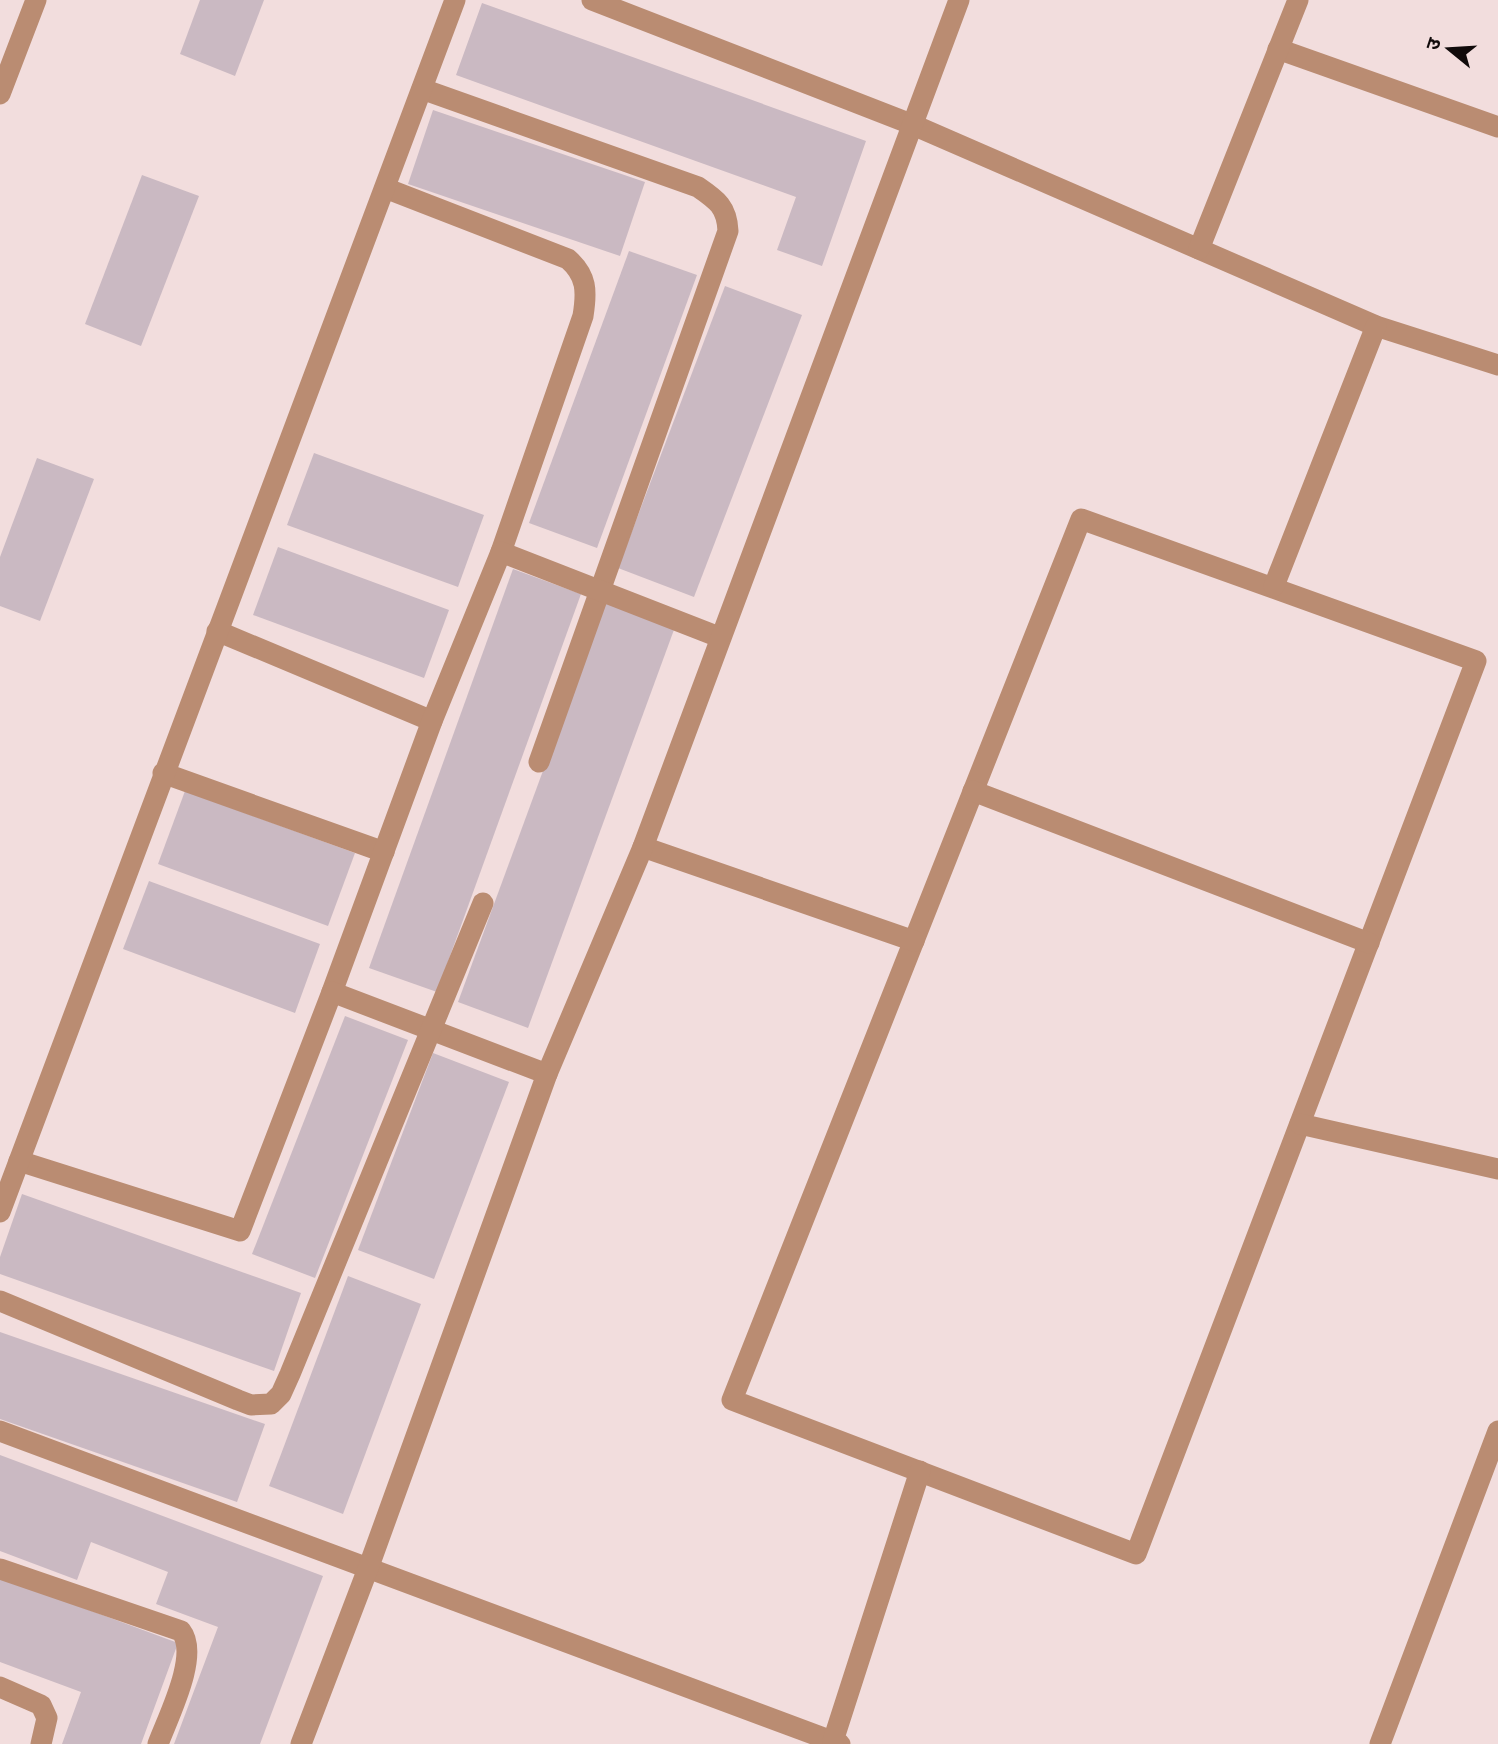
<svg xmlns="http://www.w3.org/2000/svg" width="1498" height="1744" font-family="'PT Serif','Noto Sans Devanagari',serif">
  <rect width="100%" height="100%" fill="#f2dddd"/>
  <g fill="#cab9c2">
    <polygon points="200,0 264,0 235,76 180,54"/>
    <polygon points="482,3 866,141 822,266 777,250 796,197 456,75"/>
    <polygon points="433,110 645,182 620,256 408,184"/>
    <polygon points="142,175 199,196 141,346 85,324"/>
    <polygon points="629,251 697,275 597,548 529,523"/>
    <polygon points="725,286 802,315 694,597 618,568"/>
    <polygon points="314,453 484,515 458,587 287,525"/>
    <polygon points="37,458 94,479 40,621 0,606 0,557"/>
    <polygon points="278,547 449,610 424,678 253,615"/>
    <polygon points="513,569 581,594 437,992 369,968"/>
    <polygon points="605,602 675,627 528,1028 458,1002"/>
    <polygon points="185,791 355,853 328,926 158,864"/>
    <polygon points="149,881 320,944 295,1013 123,949"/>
    <polygon points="345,1016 408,1040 315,1278 252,1254"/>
    <polygon points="433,1053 509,1082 434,1279 358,1250"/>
    <polygon points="22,1194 301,1293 274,1371 0,1274 0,1257"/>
    <polygon points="348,1276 421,1304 343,1514 269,1486"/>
    <polygon points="0,1332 265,1424 237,1502 0,1419"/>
    <polygon points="0,1455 323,1576 260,1744 174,1744 218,1627 156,1604 168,1572 91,1542 77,1580 0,1551"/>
    <polygon points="0,1577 178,1643 141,1744 62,1744 81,1692 0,1662"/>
  </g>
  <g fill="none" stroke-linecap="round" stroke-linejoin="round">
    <g stroke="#ba8c72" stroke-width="21">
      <polyline points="592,0 911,124 1376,326 1498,365"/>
      <polyline points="1278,49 1498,127"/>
      <path d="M422,89L698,187C717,200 727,207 728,231L539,762"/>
      <polyline points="0,94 36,0"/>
      <path d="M385,188L568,259C587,276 587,291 583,316L501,552"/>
      <polyline points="1199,249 1298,0"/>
      <polygon points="1081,519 1476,661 1136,1554 732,1400"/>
      <polyline points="1274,586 1376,326"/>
      <polyline points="217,631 432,721"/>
      <polyline points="163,773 384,852"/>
      <polyline points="973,791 1369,943"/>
      <polyline points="643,847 914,941"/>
      <polyline points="332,992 432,721 501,552 719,637"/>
      <polyline points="1300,1124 1498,1169"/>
      <polyline points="19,1161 240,1231 332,992 547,1074"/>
      <polyline points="0,1212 455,0"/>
      <polyline points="0,1301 238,1400 251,1405 271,1404 281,1394 290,1374 483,903"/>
      <polyline points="0,1431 840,1744"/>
      <path d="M0,1569L181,1631C200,1655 168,1717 158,1744"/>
      <polyline points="0,1687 41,1705 47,1718 41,1744"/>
      <polyline points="833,1741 920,1471"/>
      <polyline points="301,1744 369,1566 547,1074 643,847 959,0"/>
      <polyline points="1380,1744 1498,1431"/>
    </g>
  </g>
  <g transform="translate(1449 49) rotate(288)" stroke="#f2dddd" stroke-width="5" paint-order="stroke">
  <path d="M0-5L12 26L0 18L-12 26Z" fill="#110b0b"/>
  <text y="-10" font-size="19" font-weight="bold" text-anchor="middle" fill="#110b0b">उ</text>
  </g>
</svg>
